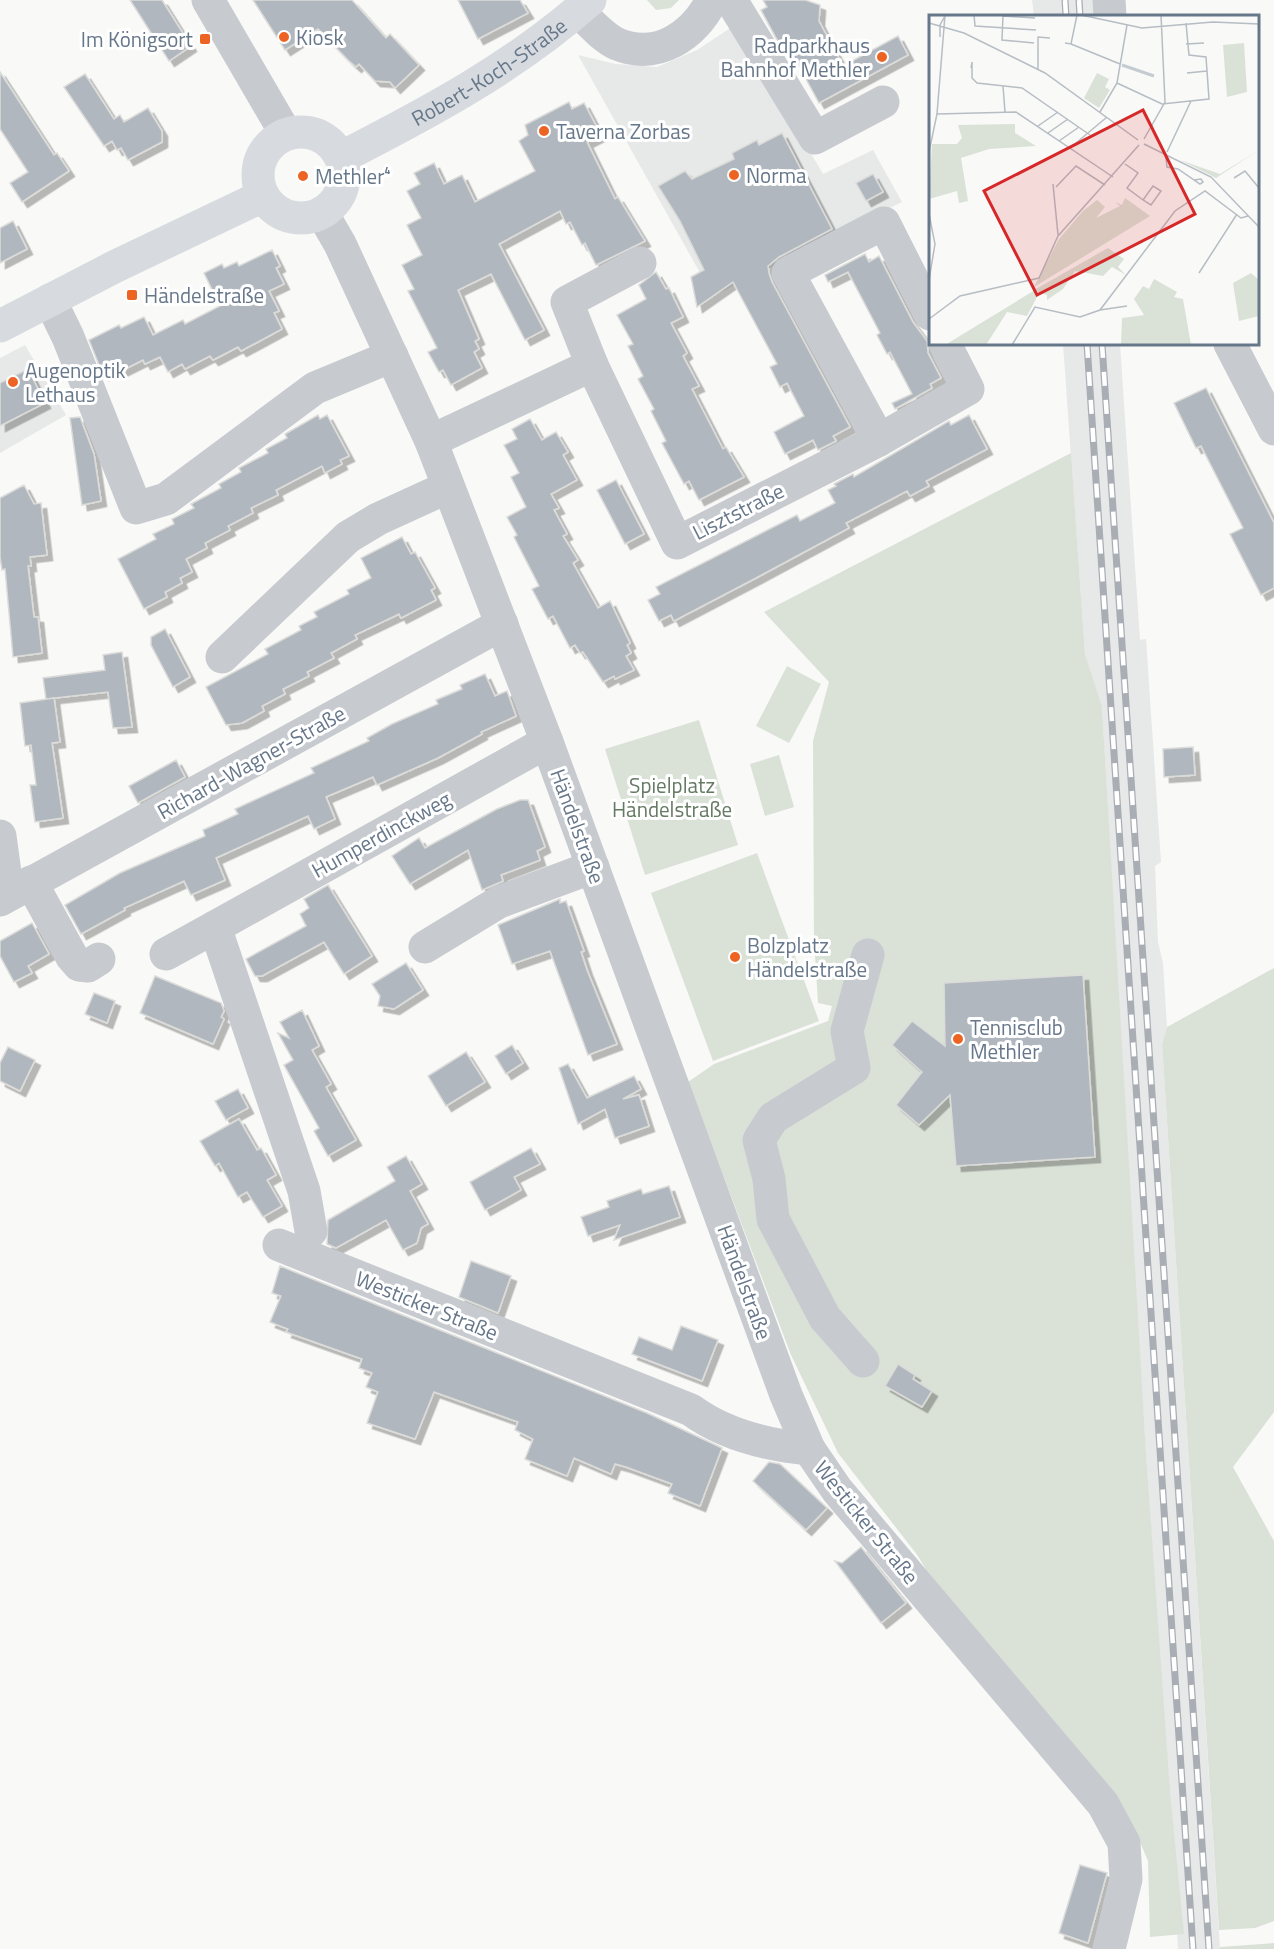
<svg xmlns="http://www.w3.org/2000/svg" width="1274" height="1949" font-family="'Titillium Web',sans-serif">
  <defs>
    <filter id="shadow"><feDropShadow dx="5.5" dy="5.5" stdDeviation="0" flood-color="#0004"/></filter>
  </defs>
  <rect width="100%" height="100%" fill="#f9f9f7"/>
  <g fill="#e7e8e8">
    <polygon points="1032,0 1096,0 1097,16 1034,16"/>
    <polygon points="735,25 823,174 873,150 902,202 713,296 578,55 616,64 657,67 697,50"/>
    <polygon points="1063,344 1120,344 1140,640 1146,639 1161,862 1155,866 1158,942 1163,963 1167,1027 1162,1044 1220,1949 1178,1949 1127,1159 1102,706 1085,654"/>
    <polygon points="25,345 66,415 0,453 0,358"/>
  </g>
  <g fill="#dae2d8">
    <polygon points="647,0 679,0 671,8 656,10"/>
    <polygon points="1071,453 1085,654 1102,706 1146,1453 1170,1792 1184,1934 1150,1937 1148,1861 1140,1842 942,1597 918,1556 838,1453 791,1355 688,1082 714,1064 828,1021 832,1006 818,1003 814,940 813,741 829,682 764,612"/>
    <polygon points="787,666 821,684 789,743 756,726"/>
    <polygon points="699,720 738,845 645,875 605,749"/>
    <polygon points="779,755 794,807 765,816 750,764"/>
    <polygon points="757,853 819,1021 713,1061 651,893"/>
    <polygon points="1274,968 1274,1412 1233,1467 1274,1541 1274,1921 1255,1928 1219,1930 1162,1044 1167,1027"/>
    <polygon points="1274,1943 1274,1949 1220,1949 1220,1947"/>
  </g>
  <g fill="#b0b7be" stroke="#dbdbd9" stroke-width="1.5" filter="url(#shadow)">
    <polygon points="130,0 162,0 191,46 169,61"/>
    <polygon points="253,0 352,0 386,38 390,34 419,65 395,88 390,82 375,81 359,64 356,67 348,60 318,29 285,50"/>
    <polygon points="458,0 520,0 528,13 478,39"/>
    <polygon points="763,0 805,0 820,5 819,21 843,66 898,36 908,55 819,103 787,44 782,47 776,38 761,10 767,7"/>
    <polygon points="0,72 54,155 57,153 69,171 22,202 10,183 28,172 0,129"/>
    <polygon points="85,74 114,119 120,115 124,122 148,108 162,131 162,142 128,160 121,148 117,150 112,141 104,146 64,87"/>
    <polygon points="569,102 572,109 584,103 601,135 587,142 615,199 618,197 645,241 596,265 585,243 582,245 570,222 566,224 560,211 499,244 544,330 525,340 491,274 458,290 479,339 475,341 479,349 474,352 482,368 451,385 443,370 439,372 428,352 437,348 408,291 414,289 402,265 422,255 407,225 421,218 407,191 420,184 414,173 434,163 444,184 462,175 475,202 535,171 519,141 528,135 525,125"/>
    <polygon points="782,133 832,229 779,257 768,266 769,273 772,282 850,427 833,436 836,441 818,450 813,440 785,454 774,432 804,416 787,383 780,387 770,367 777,364 733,282 697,307 691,277 704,270 680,221 658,186 685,171 692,179 734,159 732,153 757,140 759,145"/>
    <polygon points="873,174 883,192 866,201 856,183"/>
    <polygon points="13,221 27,249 0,263 0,228"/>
    <polygon points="272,250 280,266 276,268 284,284 269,291 279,311 274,313 282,329 241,351 238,347 213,360 210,356 185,369 182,364 168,372 160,357 145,364 143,360 117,373 115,369 103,375 89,340 119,325 121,328 144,317 153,335 183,320 185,324 220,306 204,273 222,264 224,268 237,262 239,266"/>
    <polygon points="865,254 869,262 879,256 913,322 927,341 928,353 941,378 930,384 932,388 895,409 892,403 912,394 890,352 887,354 877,335 880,333 848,272 828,282 825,275"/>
    <polygon points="656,272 666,289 669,288 683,317 671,323 687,353 683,356 699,386 692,389 723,449 726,447 744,477 699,500 689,481 684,484 662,443 666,441 651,411 654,409 638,379 643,376 628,346 633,344 617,315 646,299 639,285"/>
    <polygon points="28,369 45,403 0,426 0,383"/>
    <polygon points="1206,388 1274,523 1274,588 1261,595 1230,534 1243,528 1201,446 1196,448 1174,403"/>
    <polygon points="318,415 320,419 327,415 349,456 340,460 342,464 325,473 322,466 276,490 278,495 251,508 253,513 228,526 230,530 205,543 207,548 186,559 192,572 180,578 182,583 165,592 167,597 144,609 118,559 156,539 153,534 174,524 172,519 194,508 191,504 221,488 219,484 241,472 239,468 268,453 266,449 287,438 285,434"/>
    <polygon points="969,415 987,449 926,481 929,486 910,496 907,491 846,523 849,528 756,578 674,621 671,615 659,621 648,600 660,594 656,587 797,515 800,521 835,503 828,490 836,486 834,484 853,474 854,477 949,421 951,425"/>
    <polygon points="80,417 94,454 101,501 82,505 70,418"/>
    <polygon points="530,419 542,440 556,432 568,452 563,455 577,480 551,494 559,508 554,510 567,534 563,536 578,560 573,563 598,608 610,601 630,643 627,645 631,653 626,656 634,670 615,679 614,676 603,682 583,652 580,653 575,645 570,648 553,616 548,619 532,589 539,586 514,537 517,535 507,517 526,507 511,477 519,473 504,445 517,439 512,429"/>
    <polygon points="616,480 644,534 625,544 597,490"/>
    <polygon points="24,485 34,504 41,503 47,555 30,557 31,566 28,566 34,617 38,617 42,653 13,657 5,569 2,570 0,557 0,498"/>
    <polygon points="402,537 411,554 415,552 435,588 431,590 436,600 401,618 399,614 355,635 357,639 331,653 334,658 307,672 309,676 283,689 285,694 262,706 264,711 242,723 226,725 206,687 268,654 265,649 301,630 299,626 317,617 314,612 349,594 347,590 371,578 361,558"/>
    <polygon points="165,629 190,677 173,687 151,645 151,637"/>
    <polygon points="122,652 132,727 113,728 108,692 46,699 43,678 105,670 103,655"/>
    <polygon points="485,674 495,696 507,691 516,716 481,732 482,734 438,758 377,785 373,777 326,797 335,819 314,829 308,816 216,858 225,880 191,895 184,881 124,908 125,910 81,934 65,905 120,873 205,836 203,830 238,814 235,809 314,773 311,768 369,741 367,738 392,724 438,704 436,700 462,689 460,685"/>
    <polygon points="54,698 60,742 52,743 63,818 35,822 30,785 36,785 31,745 25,746 20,703"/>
    <polygon points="1193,747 1195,775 1164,777 1163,749"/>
    <polygon points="176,760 185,777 138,803 129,786"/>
    <polygon points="520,800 528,800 545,847 537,851 540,860 501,875 503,881 482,890 468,850 410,884 392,856 419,838 425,848 497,809"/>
    <polygon points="328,885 372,956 344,974 324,942 262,976 255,976 246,959 306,926 300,914 309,908 304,899"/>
    <polygon points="560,899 560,903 566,901 584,951 581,952 587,970 617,1044 588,1055 550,951 512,964 498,925"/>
    <polygon points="32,923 49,954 28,966 32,973 14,982 0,956 0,941"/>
    <polygon points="406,963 423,990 394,1009 378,1006 380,996 372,984"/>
    <polygon points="1083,975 1095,1157 956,1166 950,1095 919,1125 896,1105 922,1072 892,1045 912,1021 945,1046 944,983"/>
    <polygon points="155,976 221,1003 224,1011 221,1017 224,1019 213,1044 140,1013"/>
    <polygon points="94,993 115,1001 107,1023 85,1014"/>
    <polygon points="302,1010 319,1046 312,1050 331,1084 326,1087 356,1140 328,1156 314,1131 319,1128 284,1065 293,1060 278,1033 289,1038 280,1022"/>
    <polygon points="512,1045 523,1063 506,1074 495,1056"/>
    <polygon points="8,1047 35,1060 20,1091 0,1081 0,1063"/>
    <polygon points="466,1052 485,1082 446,1106 428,1076"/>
    <polygon points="568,1064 587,1098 634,1076 641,1089 623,1099 639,1095 649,1126 615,1138 605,1109 578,1124 559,1068"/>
    <polygon points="238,1089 248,1108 226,1120 215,1101"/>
    <polygon points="239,1119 257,1150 261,1148 276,1175 267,1180 282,1206 263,1217 247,1192 238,1197 219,1163 215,1166 200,1141"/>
    <polygon points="531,1148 540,1164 514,1177 521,1190 485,1210 470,1182"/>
    <polygon points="406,1156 422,1184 410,1191 428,1224 421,1228 417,1243 403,1250 386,1220 336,1248 327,1244 328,1220 395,1181 387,1167"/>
    <polygon points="669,1186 680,1217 614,1240 620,1225 588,1236 581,1217 609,1207 607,1201 641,1189 643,1194"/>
    <polygon points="471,1261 511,1276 498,1313 459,1297"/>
    <polygon points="280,1266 647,1413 722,1448 700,1506 668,1493 672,1484 626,1467 615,1464 611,1474 574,1458 567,1476 525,1459 533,1439 515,1430 518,1422 434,1392 415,1439 367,1423 378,1392 366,1387 372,1373 359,1368 362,1359 286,1332 288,1329 270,1322 281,1296 272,1293"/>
    <polygon points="681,1326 718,1340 702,1381 632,1354 639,1337 672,1350"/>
    <polygon points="898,1364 915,1375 913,1379 932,1391 922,1407 885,1386"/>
    <polygon points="769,1462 780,1464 827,1508 806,1530 753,1481"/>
    <polygon points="861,1547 906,1603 881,1623 835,1561 842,1563"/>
    <polygon points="1080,1865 1107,1873 1088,1943 1059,1933"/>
  </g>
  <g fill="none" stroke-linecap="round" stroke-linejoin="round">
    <g stroke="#c7cacf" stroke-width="33">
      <polyline points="208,0 286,134"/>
      <polyline points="731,0 815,138 883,102"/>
      <polyline points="1109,0 1110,16"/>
      <path d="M578,11C590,22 602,37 617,44C658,61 694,35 712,0"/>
      <polyline points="322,213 340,244 431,441 547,742 786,1395 809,1449 837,1490 1103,1804 1124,1843 1126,1879 1109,1949"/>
      <polyline points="50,300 68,337 136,508 166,499 315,388 392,356"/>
      <polyline points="1230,344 1274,429"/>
      <polyline points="592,365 567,302 640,263"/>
      <polyline points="879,440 788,273 884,223 930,314"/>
      <polyline points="431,441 592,365 677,543 879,440 968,389 945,344"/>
      <polyline points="222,657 348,537 378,519 448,487"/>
      <polyline points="0,836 8,895"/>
      <polyline points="31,882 72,957 79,965 88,966 99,959"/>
      <polyline points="0,900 502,624"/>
      <polyline points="425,947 499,902 593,867"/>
      <polyline points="166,954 215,927"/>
      <polyline points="311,1231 304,1191 215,927 547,742"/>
      <path d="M279,1245L691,1410C725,1435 766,1445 809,1449"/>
      <polyline points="863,1361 825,1318 773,1219 769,1179 759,1140 773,1118 854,1068 847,1031 868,955"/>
    </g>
    <g stroke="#d7dbe0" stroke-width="33">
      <circle cx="301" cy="175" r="43"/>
      <path id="s1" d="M342,157C430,112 516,66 590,0"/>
      <polyline points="0,326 114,267 263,196"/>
    </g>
    <defs>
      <g id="rail">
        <polyline points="1065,0 1066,16"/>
        <polyline points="1079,0 1080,16"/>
        <polyline points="1087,344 1193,1949"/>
        <polyline points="1102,344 1209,1949"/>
      </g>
    </defs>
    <use href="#rail" stroke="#a9aeb5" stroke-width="7"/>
    <use href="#rail" stroke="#fff" stroke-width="4.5" stroke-dasharray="14" stroke-linecap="butt"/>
  </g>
  <g fill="#ed6323" stroke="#fff" stroke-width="2">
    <circle cx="284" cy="37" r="6"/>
    <rect x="199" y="33" width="12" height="12" rx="3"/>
    <circle cx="882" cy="57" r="6"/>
    <circle cx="544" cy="131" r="6"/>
    <circle cx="734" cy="175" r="6"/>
    <circle cx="303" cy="176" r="6"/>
    <rect x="126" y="289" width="12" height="12" rx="3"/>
    <circle cx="13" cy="382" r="6"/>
    <circle cx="735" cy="957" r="6"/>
    <circle cx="958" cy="1039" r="6"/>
  </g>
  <g text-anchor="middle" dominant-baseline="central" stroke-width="6" stroke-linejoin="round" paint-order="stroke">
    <g font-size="21" fill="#67778a" stroke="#fff" text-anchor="start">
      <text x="296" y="37">Kiosk</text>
      <text x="193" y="39" text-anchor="end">Im Königsort</text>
      <text x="870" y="45" text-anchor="end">Radparkhaus<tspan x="870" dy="24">Bahnhof Methler</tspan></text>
      <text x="556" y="131">Taverna Zorbas</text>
      <text x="746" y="175">Norma</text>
      <text x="315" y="176">Methler⁴</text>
      <text x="144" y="295">Händelstraße</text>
      <text x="25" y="370">Augenoptik<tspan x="25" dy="24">Lethaus</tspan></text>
      <text x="747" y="945">Bolzplatz<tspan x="747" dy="24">Händelstraße</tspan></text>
      <text x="970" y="1027">Tennisclub<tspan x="970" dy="24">Methler</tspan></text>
    </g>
    <g font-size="21" fill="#67778a" stroke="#fff">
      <text stroke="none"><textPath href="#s1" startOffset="170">Robert-Koch-Straße</textPath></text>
      <text transform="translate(738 511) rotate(-27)">Lisztstraße</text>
      <text transform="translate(251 762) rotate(-29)">Richard-Wagner-Straße</text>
      <text transform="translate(578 826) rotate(70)">Händelstraße</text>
      <text transform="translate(381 834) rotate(-29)">Humperdinckweg</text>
      <text transform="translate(745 1282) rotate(70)">Händelstraße</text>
      <text transform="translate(427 1305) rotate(22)">Westicker Straße</text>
      <text transform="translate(867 1522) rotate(51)">Westicker Straße</text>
    </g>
    <g font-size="21" fill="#657a62" stroke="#fff">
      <text x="672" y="785">Spielplatz<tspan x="672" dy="24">Händelstraße</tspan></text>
    </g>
  </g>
  <g transform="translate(929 15)">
    <rect width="330" height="330" fill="#f9f9f7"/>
    <path d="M315,28L318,77L298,82L294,30ZM168,58L180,64L176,72L181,75L170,93L155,83ZM86,109V118L107,131L60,134L32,143L39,186L30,188L28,176L0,184L3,129H28L33,123L29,110ZM330,135L287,163L251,145L291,159ZM196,183L221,201L105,272L130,224L154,196L168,185L176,192L167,203L191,191L186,187L193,190ZM179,233L195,244L189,252L197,260L183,252L174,261L146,256L134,274L118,285V280L109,277L107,274ZM322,258L330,265V301L310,306L304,268ZM225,264L248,277L245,282L254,284L262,330H192L193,303L215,300L205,284L214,271L220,274ZM106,275L109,280L98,301L78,297L57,330H16Z" fill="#dae2d8"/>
    <path fill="none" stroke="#c4ccd2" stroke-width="3" d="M193,50L225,61"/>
    <path fill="none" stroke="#b6bdc4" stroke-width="1.5" d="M45,0L46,11L107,15M74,0L73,25L105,28M152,0L213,13L284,7L330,9M74,1L106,3M0,8L35,18L116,58L209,125M11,22V10L16,1M136,28L142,29L148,0M142,29L191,49M257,29L275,28M42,53L43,47V63L48,68L93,73L161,120M109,54V22L121,23M258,58L278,56M188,68L233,89L280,84L277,42L260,40L257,8M74,71L76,97M171,97L188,68L198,10M8,99L87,97L184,162M109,111L129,97M119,118L139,104M215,124L236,87L232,0M130,126L150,112M215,129L282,162L330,212M141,133L178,102M0,137L8,99L16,0M238,137L262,86M237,143L238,152L249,154L271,169L274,167L272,164L265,165M196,149L209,158L198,173L214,185L222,190L232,176L224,171L214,185M305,163L316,156L330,173M124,169L129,220M127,172L147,151L176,170M0,199L6,229L0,265M270,258L308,199M171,295L198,291M0,304L31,281L110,263L129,221L210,130M83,330L106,292L151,302L171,295L246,196L276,176L312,203L319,201"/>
    <path fill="#d62828" fill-opacity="0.15" stroke="#d62828" stroke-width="3" d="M214,95L266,199L108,280L55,176Z"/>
    <rect width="330" height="330" fill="none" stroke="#67778a" stroke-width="3"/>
  </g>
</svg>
